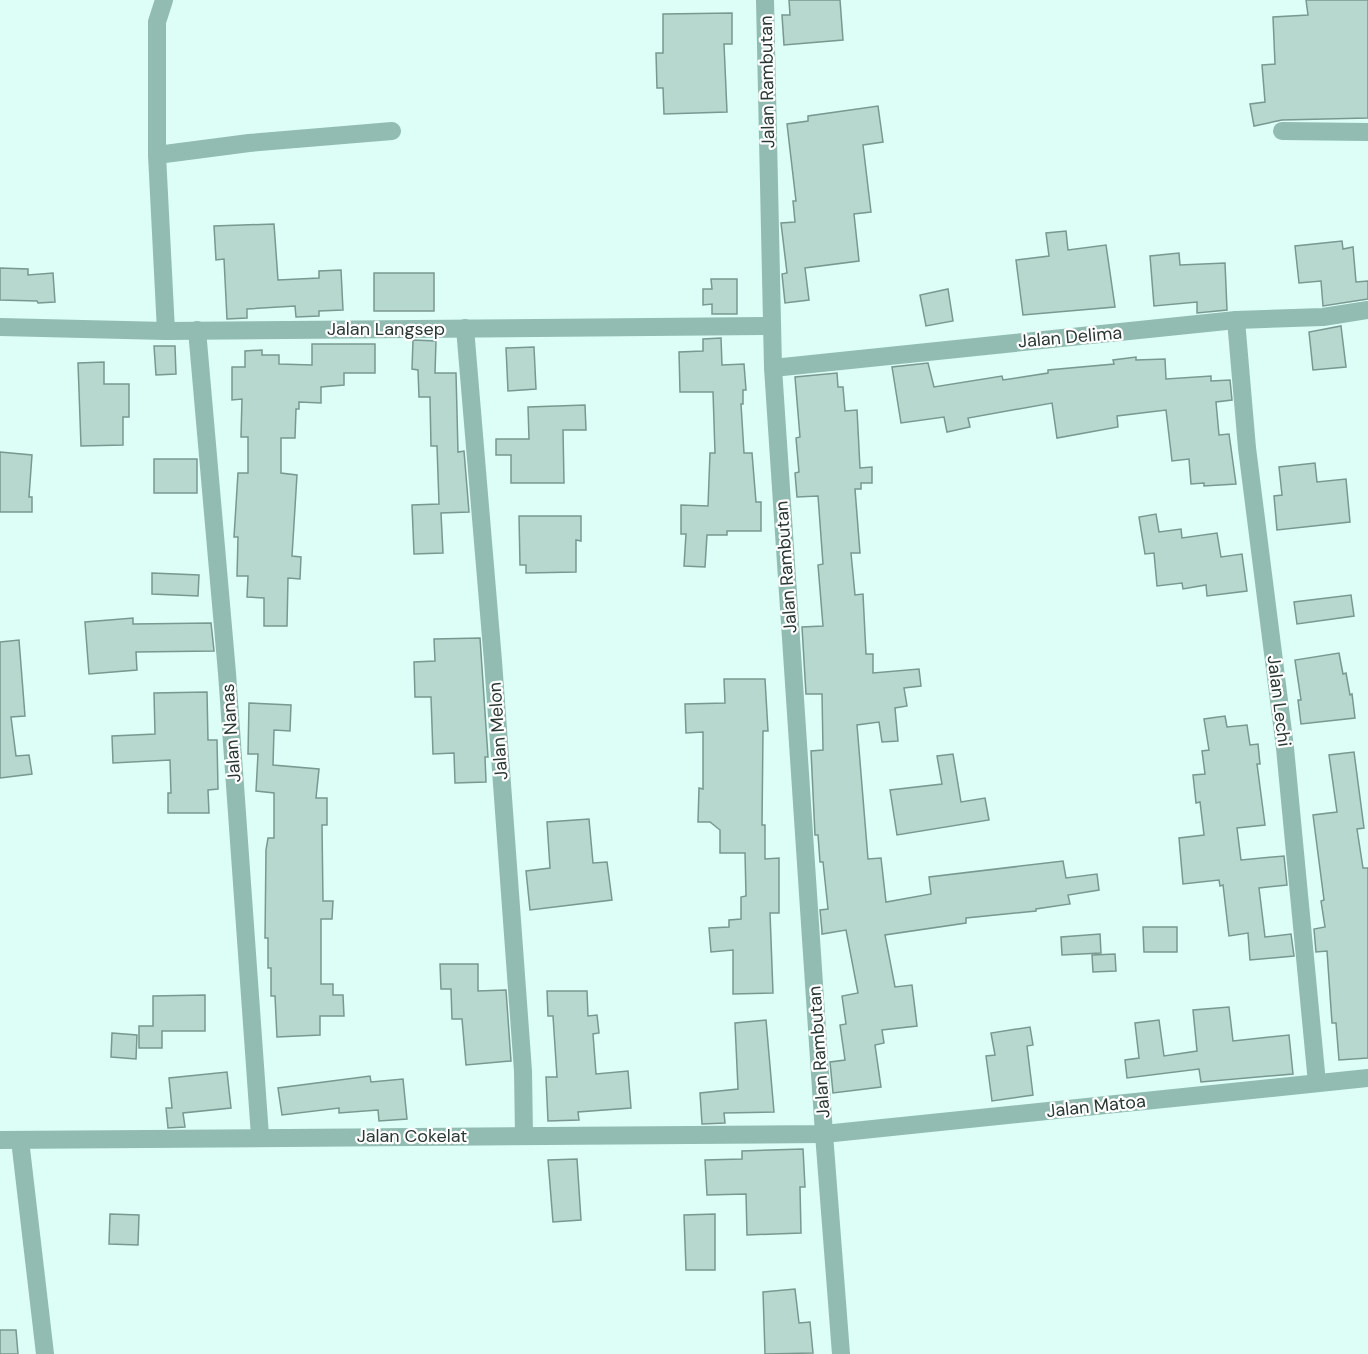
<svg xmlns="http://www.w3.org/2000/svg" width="1368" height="1354" font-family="'DM Sans',sans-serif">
  <rect width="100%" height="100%" fill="#dcfef6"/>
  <g fill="#b6d8cf" stroke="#789890" stroke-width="1.5">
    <polygon points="789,0 840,0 843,40 784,45 782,15 790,15"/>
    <polygon points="1306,0 1368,0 1368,118 1282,120 1254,126 1250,104 1265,102 1262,65 1275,64 1273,17 1308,15"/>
    <polygon points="732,13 732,44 724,44 727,112 664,114 663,88 657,88 656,53 663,53 663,14"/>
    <polygon points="878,106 883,142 863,145 871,212 854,214 859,261 805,268 809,300 785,303 782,274 787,273 781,223 795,222 793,201 796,201 787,124 808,121 808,116"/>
    <polygon points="274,224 278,280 319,278 319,271 341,270 343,310 319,311 319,316 296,317 295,306 247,309 247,318 227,319 224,259 216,260 214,226"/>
    <polygon points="1066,231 1068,250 1106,245 1115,307 1023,315 1016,260 1049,256 1046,233"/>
    <polygon points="1342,241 1343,249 1353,247 1356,282 1368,281 1368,299 1323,306 1321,281 1299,283 1295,246"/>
    <polygon points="1179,253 1180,265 1225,263 1227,310 1197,313 1197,302 1154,306 1150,256"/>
    <polygon points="0,268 28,269 28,275 53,273 55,302 38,303 37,301 0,300"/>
    <rect x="374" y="273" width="60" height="38"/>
    <polygon points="711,279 737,279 737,314 712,314 712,304 703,305 703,289 712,289"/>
    <polygon points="948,289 953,321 926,326 920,295"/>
    <polygon points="1341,326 1346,367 1313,370 1309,332"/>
    <polygon points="721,338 722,365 744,364 746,390 743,390 743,404 741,404 744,453 752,453 756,502 761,502 761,531 727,531 727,535 707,535 705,567 684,566 686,534 681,534 681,505 708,506 710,453 715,453 713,392 680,392 679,352 703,351 703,339"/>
    <polygon points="413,340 436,341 435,373 456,373 458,452 464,451 469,512 441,513 443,553 414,554 412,505 439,504 437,446 431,446 430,397 419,397 418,370 412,369"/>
    <polygon points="312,344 375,344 375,373 344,373 344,385 321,387 321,403 299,402 299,409 296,409 295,438 281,438 281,473 297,475 292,556 301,557 300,579 288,578 287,626 264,626 264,598 247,597 248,576 237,576 238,537 234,537 238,473 248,473 248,437 241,437 242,399 232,400 232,367 245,367 245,351 262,350 262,355 279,355 279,364 312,365"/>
    <polygon points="154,346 175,346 176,374 156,375"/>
    <polygon points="534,347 536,389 508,391 506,348"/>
    <polygon points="1136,357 1136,360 1165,359 1166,379 1211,376 1211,381 1230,380 1232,400 1216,402 1219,435 1229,434 1236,484 1204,486 1204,483 1191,484 1189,459 1172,461 1166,410 1117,416 1118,427 1057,438 1052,403 968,418 970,427 947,432 944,417 901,423 892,367 928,363 934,387 1002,376 1003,380 1048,373 1048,370 1114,364 1113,360"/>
    <polygon points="104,362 104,384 129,384 129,417 123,417 123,445 81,446 78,363"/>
    <polygon points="837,373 838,387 843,387 845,411 857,410 860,468 872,467 872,483 861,483 861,489 855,489 860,553 851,553 855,595 863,594 866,654 873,654 873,673 919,669 921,686 904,688 907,706 895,708 898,741 882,742 879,722 857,725 868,859 881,858 886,902 931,894 929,877 1063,861 1066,878 1097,874 1099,890 1068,895 1070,904 1036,909 1036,911 966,918 966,923 885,935 895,987 912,985 917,1026 882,1030 884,1043 875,1045 881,1087 833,1093 830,1062 845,1060 840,1025 846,1024 842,996 858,993 846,930 822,934 822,931 820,910 828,909 823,862 820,862 818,835 815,835 811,751 823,750 822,694 806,694 802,627 823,626 818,565 823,564 818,496 797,497 795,473 799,472 796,438 800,437 795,377"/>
    <polygon points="585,405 586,430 563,430 564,483 511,483 511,455 496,455 496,439 529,439 528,407"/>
    <polygon points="0,452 32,455 29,497 32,497 32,512 0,512"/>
    <rect x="154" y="459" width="43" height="34"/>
    <polygon points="1315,463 1317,482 1346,479 1350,522 1277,530 1274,496 1282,495 1279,467"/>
    <polygon points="1156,514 1159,532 1181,529 1182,538 1217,533 1221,557 1242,554 1247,591 1207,596 1206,585 1183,589 1182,583 1157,586 1154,553 1145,554 1139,517"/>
    <polygon points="519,516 581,516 581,541 576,540 576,572 526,573 526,565 520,565"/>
    <polygon points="152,573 199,575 198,596 152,594"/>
    <polygon points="1351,595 1354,616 1297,624 1294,602"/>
    <polygon points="133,618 133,624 211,623 214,651 136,652 137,670 89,674 85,622"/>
    <polygon points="480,638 488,757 485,757 486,782 455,783 454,753 433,754 431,697 415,697 414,662 435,661 434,639"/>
    <polygon points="19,640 25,716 11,717 16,756 29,755 32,774 0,778 0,642"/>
    <polygon points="1339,653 1343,674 1346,673 1350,695 1352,694 1355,718 1301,724 1298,700 1301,700 1295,660"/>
    <polygon points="724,679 765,679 768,731 763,731 762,825 765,825 765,859 779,858 779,913 770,913 773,993 733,994 733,950 711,952 709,928 729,927 729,920 741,919 741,897 746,896 745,853 720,853 720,830 710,822 698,822 699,788 703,789 703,732 686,733 685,704 725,703"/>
    <polygon points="207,692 208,740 217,740 218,789 208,790 209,813 168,813 168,793 171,793 170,760 113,763 112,736 155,734 154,693"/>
    <polygon points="249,703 291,705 290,731 274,730 273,765 319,769 316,798 327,798 327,825 322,825 323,901 333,901 332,919 321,919 321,984 333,984 333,995 343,995 344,1016 320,1016 320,1035 277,1037 275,996 271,996 271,968 268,968 268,938 265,938 266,850 268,838 274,838 274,793 256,791 258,754 248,754"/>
    <polygon points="1225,716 1227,727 1247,725 1250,745 1258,744 1260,764 1257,764 1265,825 1237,828 1241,860 1284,856 1287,885 1259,888 1265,937 1291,934 1294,956 1250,960 1248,933 1229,936 1223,885 1220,886 1219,880 1183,884 1179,838 1204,835 1200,802 1196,803 1193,775 1205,774 1202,751 1209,750 1204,719"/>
    <polygon points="1354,752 1364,828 1357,829 1363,868 1368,868 1368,1058 1339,1060 1336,1023 1332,1023 1327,951 1316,952 1314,929 1325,927 1321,901 1324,900 1313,815 1337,812 1329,755"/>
    <polygon points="953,754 961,802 985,798 989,820 897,835 890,790 942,784 937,756"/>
    <polygon points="589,819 593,863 607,862 612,900 530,910 526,871 550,868 547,822"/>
    <polygon points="1143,927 1177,927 1177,952 1144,952"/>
    <polygon points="1100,934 1101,953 1062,955 1061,937"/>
    <polygon points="1115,954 1116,971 1093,972 1092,955"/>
    <polygon points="440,964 478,964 478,991 506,990 511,1061 466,1065 462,1019 452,1019 451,989 441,989"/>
    <polygon points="547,991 587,991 588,1016 597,1015 599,1033 593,1034 596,1074 628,1071 631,1108 578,1112 579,1120 548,1121 546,1077 557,1077 553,1016 548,1016"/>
    <polygon points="205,995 205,1031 162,1031 162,1048 139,1048 139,1026 153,1026 153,996"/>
    <polygon points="1229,1007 1233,1041 1289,1035 1293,1074 1201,1082 1199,1069 1127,1078 1125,1060 1139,1058 1135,1023 1159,1020 1164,1056 1197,1051 1193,1010"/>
    <polygon points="766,1020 774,1112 724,1113 725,1123 702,1124 700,1093 738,1089 735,1023"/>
    <polygon points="1030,1027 1033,1045 1027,1046 1033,1095 992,1101 986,1056 995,1055 991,1033"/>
    <polygon points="112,1033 137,1035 136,1059 111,1057"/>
    <polygon points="227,1072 231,1108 183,1113 185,1127 168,1128 166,1108 172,1108 169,1078"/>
    <polygon points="370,1076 371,1082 403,1079 407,1119 379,1121 378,1110 339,1113 339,1108 282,1115 278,1088"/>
    <polygon points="803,1149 805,1187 800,1187 801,1233 747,1235 746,1194 707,1195 705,1160 742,1159 742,1151"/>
    <polygon points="577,1159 581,1220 553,1222 548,1160"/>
    <polygon points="110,1214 139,1215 138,1245 109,1244"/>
    <polygon points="715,1214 715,1270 686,1270 684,1215"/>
    <polygon points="795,1289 799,1323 810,1322 813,1353 765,1354 763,1292"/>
    <polygon points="0,1330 16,1330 18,1354 0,1354"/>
  </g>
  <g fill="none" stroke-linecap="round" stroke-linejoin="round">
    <g stroke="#92bcb1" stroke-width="18">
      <polyline points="164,0 157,22 157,155 166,331"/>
      <polyline points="765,0 773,368 824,1134 841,1354"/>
      <polyline points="1282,131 1368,132"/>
      <polyline points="157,155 249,143 392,131"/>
      <polyline points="1236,320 1247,448 1285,748 1317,1083"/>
      <polyline points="0,327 166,331 771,326"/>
      <polyline points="465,328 493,661 523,1071 524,1135"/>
      <polyline points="197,330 227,673 260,1136"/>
      <polyline points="773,368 1236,320 1323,317 1368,310"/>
      <polyline points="0,1140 824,1134 1368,1078"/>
      <polyline points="20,1140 45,1354"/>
    </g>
  </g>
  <g text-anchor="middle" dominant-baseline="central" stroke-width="4.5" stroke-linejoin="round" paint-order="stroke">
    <g font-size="18" fill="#2a3834" stroke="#fff">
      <text transform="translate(767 82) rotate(-91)">Jalan Rambutan</text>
      <text x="386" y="329">Jalan Langsep</text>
      <text transform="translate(1070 337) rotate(-5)">Jalan Delima</text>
      <text transform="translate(786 567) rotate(-94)">Jalan Rambutan</text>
      <text transform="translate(1279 701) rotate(83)">Jalan Lechi</text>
      <text transform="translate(498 731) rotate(-94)">Jalan Melon</text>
      <text transform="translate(231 733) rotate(-94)">Jalan Nanas</text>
      <text transform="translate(819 1052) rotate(-94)">Jalan Rambutan</text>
      <text transform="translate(1096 1106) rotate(-6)">Jalan Matoa</text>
      <text x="412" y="1136">Jalan Cokelat</text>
    </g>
  </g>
</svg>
